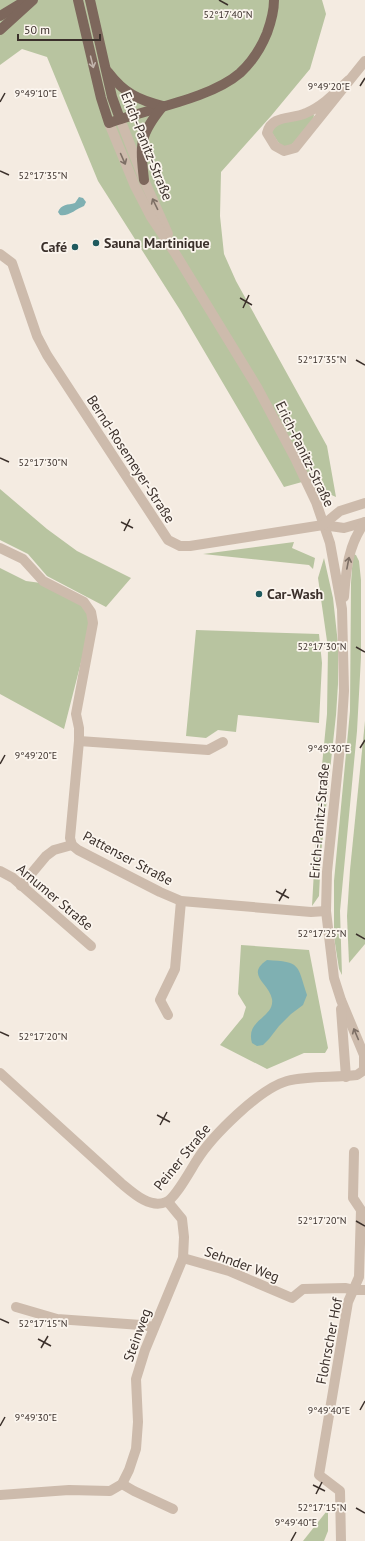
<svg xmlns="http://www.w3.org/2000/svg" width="365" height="1541" font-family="'PT Sans',sans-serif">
  <rect width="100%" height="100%" fill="#f4ebe1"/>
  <g fill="#b8c4a0">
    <polygon points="0,0 322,0 326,14 310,69 271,116 221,172 220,216 224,254 236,281 327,446 336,497 302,482 284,487 180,310 98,181 47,57 22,49 0,65"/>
    <polygon points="305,114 314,115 312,127 284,151 268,127"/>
    <polygon points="0,489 47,529 77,551 131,578 106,607 47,576 28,554 0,540"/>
    <polygon points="294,542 292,548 315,558 313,569 309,565 203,554"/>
    <polygon points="353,554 356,555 359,561 361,580 361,657 357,731 340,911 342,975 339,969 334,937 334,881 350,711 351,583"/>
    <polygon points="324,558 333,598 338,644 338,684 336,715 321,854 319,896 312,906 317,817 327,714 328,648 318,578"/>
    <polygon points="0,568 26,581 41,583 83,604 89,613 90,627 64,729 0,694"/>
    <polygon points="196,630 319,634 322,663 319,723 238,715 236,732 218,730 206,738 186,736"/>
    <polygon points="365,721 365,944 349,963 347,916 350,870"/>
    <polygon points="241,945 309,950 328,1048 325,1053 304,1053 267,1069 220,1045 243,1017 246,1007 238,994"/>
    <polygon points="326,1512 328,1513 328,1531 324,1541 303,1541"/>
  </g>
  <g fill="#7fb0b2">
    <path d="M79,197L83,198L86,202L84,206C76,209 68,217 60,215L58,212C61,204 68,205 75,203Z"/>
    <path d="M267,960C301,962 297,964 307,995L303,1005L291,1014L279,1026L269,1039L263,1045L257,1046L252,1043C245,1019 275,1018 272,999C269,983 245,975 267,960Z"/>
  </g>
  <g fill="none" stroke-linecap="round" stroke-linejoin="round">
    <g stroke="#cdbbac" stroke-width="10">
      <path d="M349,80C336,92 323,106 306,113C292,120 272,114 267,133L275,146L284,151L295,148L365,61"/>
      <polyline points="120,119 144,180 168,234"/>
      <polyline points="109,123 135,186 151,217 175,253 257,387 296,460 316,502 330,543 342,609 344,691 341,737 327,872 326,911 334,978 341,1000 364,1055 364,1070"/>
      <polyline points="0,254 12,263 37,336 47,355 168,540 180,546 190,546 323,525 344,528 365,522"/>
      <polyline points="323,525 340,511 365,503"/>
      <polyline points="0,548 23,559 43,581 84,602 91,612 93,623 76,714 79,728 79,741 70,838 72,845 78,850 160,892 181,901 311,912 326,911"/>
      <path d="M344,597C346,570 348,545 365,522"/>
      <polyline points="79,741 208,750 223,742"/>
      <polyline points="0,871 13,878 91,946"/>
      <polyline points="21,886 46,856 54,850 72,845"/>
      <polyline points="341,1009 346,1077"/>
      <polyline points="168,1015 160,1000 175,969 181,901"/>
      <path d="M0,1073L121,1183C133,1193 150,1209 166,1202C175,1199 191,1169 197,1160C212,1136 259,1089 287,1081C310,1075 334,1078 357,1075L364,1070"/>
      <polyline points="183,1258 229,1271 292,1298 303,1289 345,1288 354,1290 365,1290"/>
      <polyline points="16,1307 57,1319 141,1325 154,1327"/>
      <polyline points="122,1484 134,1491 173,1509"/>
      <polyline points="0,1495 69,1490 110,1491 122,1484 129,1470 136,1449 138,1422 136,1379 145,1350 183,1258 184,1237 182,1219 168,1202"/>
      <polyline points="341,1541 340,1491 319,1475 348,1302 359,1277 361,1210 353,1198 354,1152"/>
    </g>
    <g stroke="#7d675c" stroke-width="10">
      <path d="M78,0L101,98L109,123C147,109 210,99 240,73C252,62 261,48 267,33C271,22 274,11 274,0"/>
      <polyline points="90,0 112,97 120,119"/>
      <polyline points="0,16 25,1"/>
      <polyline points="0,30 33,0"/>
      <path d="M108,72C124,93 138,100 163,106"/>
      <path d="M144,180C140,144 139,135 163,106"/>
    </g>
  </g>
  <defs><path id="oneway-shaft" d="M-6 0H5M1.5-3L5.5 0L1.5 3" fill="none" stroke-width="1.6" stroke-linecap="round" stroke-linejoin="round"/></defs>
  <use stroke="#c2b5ac" href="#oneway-shaft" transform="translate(92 62) rotate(76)"/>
  <g stroke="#7d6f65">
    <use href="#oneway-shaft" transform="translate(123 159) rotate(66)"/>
    <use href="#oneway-shaft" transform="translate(155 204) rotate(-116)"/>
    <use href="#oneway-shaft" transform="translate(348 563) rotate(-79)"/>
    <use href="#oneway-shaft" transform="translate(356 1034) rotate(-113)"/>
  </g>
  <path fill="none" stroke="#3b302b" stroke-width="1.5" d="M219,0L228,5M360,86L365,78M0,102L5,93M0,171L9,175M240,298L252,305M243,308L249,295M356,360L365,365M0,458L9,462M121,522L133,528M124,531L130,519M356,647L365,652M360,748L365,740M0,764L5,755M276,891L289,898M279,901L286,889M356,934L365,939M0,1032L9,1036M157,1115L170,1122M160,1125L167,1112M356,1221L365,1226M0,1319L9,1323M38,1339L51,1346M41,1348L48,1336M360,1410L365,1401M0,1426L5,1417M313,1485L325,1491M316,1494L322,1482M356,1508L365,1513M291,1541L296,1532"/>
  <g fill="#1f5a5e" stroke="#fbf5ee" stroke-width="1.5">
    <circle cx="96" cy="243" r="4"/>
    <circle cx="75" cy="247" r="4"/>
    <circle cx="259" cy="594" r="4"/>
  </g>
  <g text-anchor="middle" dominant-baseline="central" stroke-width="3.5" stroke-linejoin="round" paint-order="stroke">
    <g font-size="14" fill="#3b302b" stroke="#fbf5ee">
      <text transform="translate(147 146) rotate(68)">Erich-Panitz-Straße</text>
      <text transform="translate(305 454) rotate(64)">Erich-Panitz-Straße</text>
      <text transform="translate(131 459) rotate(57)">Bernd-Rosemeyer-Straße</text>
      <text transform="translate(319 821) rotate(-85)">Erich-Panitz-Straße</text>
      <text transform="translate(128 858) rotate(28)">Pattenser Straße</text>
      <text transform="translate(55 897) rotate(40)">Arnumer Straße</text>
      <text transform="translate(182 1157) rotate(-51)">Peiner Straße</text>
      <text transform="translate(242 1264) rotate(20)">Sehnder Weg</text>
      <text transform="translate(137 1335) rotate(-70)">Steinweg</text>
      <text transform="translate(329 1341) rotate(-79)">Flohrscher Hof</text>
    </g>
    <g font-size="14" font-weight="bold" fill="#3b302b" stroke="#fbf5ee" text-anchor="start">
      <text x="104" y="243">Sauna Martinique</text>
      <text x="67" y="247" text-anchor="end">Café</text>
      <text x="267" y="594">Car-Wash</text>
    </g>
  </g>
  <g font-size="10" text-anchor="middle" fill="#3b302b" stroke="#fbf5ee" stroke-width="3.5" stroke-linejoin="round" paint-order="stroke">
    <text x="228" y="18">52°17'40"N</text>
    <text x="329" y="90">9°49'20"E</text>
    <text x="36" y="97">9°49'10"E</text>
    <text x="43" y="179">52°17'35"N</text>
    <text x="322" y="363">52°17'35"N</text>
    <text x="43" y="466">52°17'30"N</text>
    <text x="322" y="650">52°17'30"N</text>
    <text x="329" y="752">9°49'30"E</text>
    <text x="36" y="759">9°49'20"E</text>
    <text x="322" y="937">52°17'25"N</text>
    <text x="43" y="1040">52°17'20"N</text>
    <text x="322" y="1224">52°17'20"N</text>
    <text x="43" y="1327">52°17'15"N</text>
    <text x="329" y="1414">9°49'40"E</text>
    <text x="36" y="1421">9°49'30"E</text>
    <text x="322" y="1511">52°17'15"N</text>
    <text x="296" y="1526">9°49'40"E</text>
  </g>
  <path d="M18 34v6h82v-6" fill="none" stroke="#3b302b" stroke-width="2"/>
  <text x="24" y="34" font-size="12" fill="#3b302b" stroke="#fbf5ee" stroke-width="3" paint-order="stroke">50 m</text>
</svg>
